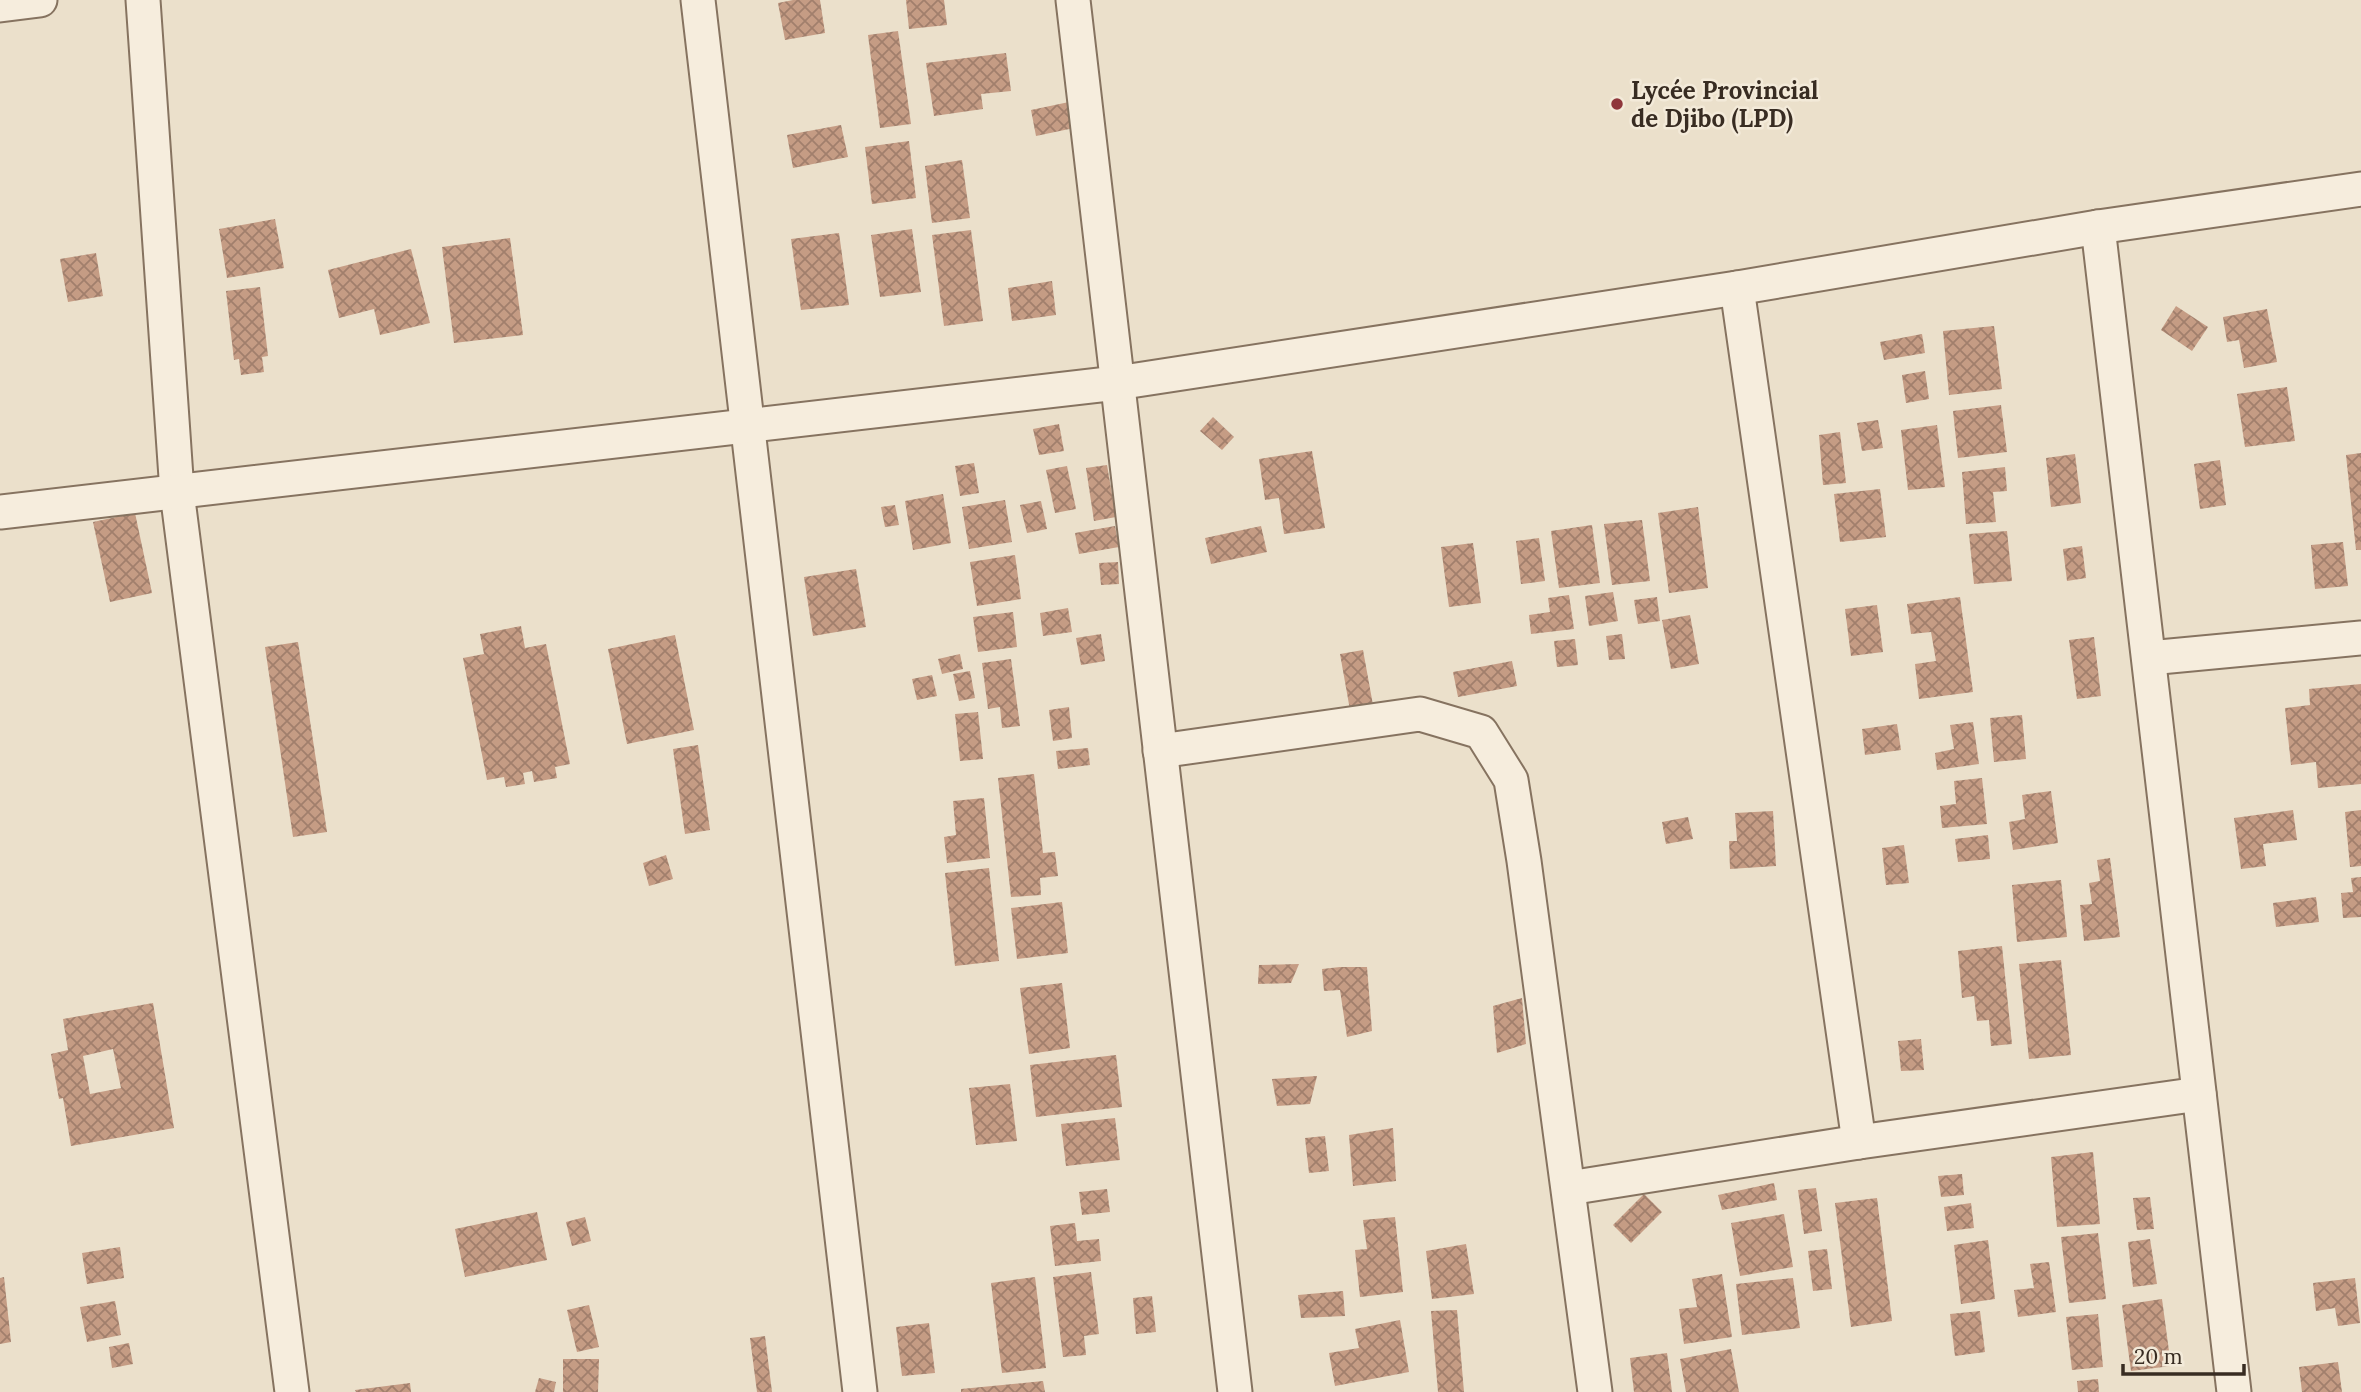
<svg xmlns="http://www.w3.org/2000/svg" width="2361" height="1392" font-family="Lora,serif">
  <defs>
    <pattern id="building-cross-hatch" width="8" height="8" patternUnits="userSpaceOnUse" patternTransform="scale(1.75)"><rect width="8" height="8" fill="#c59c84"/><path d="M0 0l8 8M0 8l8-8" fill="none" stroke="#a17f6c"/></pattern>
  </defs>
  <rect width="100%" height="100%" fill="#ebe0cb"/>
  <g fill="url(#building-cross-hatch)" fill-rule="evenodd">
    <polygon points="793,0 820,0 825,33 785,40 778,3"/>
    <polygon points="906,0 944,0 947,25 909,29"/>
    <polygon points="898,31 911,124 880,128 868,35"/>
    <polygon points="1006,53 1011,91 981,94 983,109 934,116 926,63"/>
    <polygon points="1069,102 1074,128 1036,136 1031,110"/>
    <polygon points="841,125 848,157 793,168 787,135"/>
    <polygon points="909,141 916,198 872,204 865,147"/>
    <polygon points="962,160 970,218 932,223 925,166"/>
    <polygon points="275,219 284,268 227,278 219,229"/>
    <polygon points="912,229 921,292 880,297 871,235"/>
    <polygon points="971,230 983,321 944,326 932,235"/>
    <polygon points="839,233 849,305 801,310 791,239"/>
    <polygon points="510,238 523,335 454,343 442,247"/>
    <polygon points="411,249 430,323 380,335 374,309 339,318 328,270"/>
    <polygon points="96,253 103,296 68,302 60,259"/>
    <polygon points="1052,281 1056,315 1012,321 1008,288"/>
    <polygon points="260,287 268,356 262,357 264,372 241,375 239,359 234,360 226,291"/>
    <polygon points="2176,306 2208,327 2192,351 2161,330"/>
    <polygon points="2267,309 2277,362 2244,368 2239,340 2227,342 2223,317"/>
    <polygon points="1994,326 2002,389 1949,395 1943,331"/>
    <polygon points="1922,334 1925,353 1884,360 1880,342"/>
    <polygon points="1925,371 1929,399 1906,403 1902,375"/>
    <polygon points="2287,387 2295,441 2245,447 2237,394"/>
    <polygon points="2001,405 2007,452 1958,458 1953,411"/>
    <polygon points="1213,417 1234,437 1222,450 1200,431"/>
    <polygon points="1878,420 1883,448 1862,451 1857,423"/>
    <polygon points="1059,424 1064,451 1039,455 1033,429"/>
    <polygon points="1937,425 1945,487 1908,490 1901,430"/>
    <polygon points="1840,432 1846,483 1823,485 1819,435"/>
    <polygon points="1312,451 1325,528 1284,534 1279,498 1265,500 1259,459"/>
    <polygon points="2361,453 2361,550 2356,550 2346,455"/>
    <polygon points="2075,454 2081,503 2051,507 2046,458"/>
    <polygon points="2220,460 2226,505 2200,509 2194,464"/>
    <polygon points="974,463 979,493 960,496 955,466"/>
    <polygon points="1107,465 1116,517 1094,521 1086,468"/>
    <polygon points="1067,466 1076,509 1055,513 1046,470"/>
    <polygon points="2005,467 2007,491 1993,492 1996,522 1966,524 1962,472"/>
    <polygon points="1880,489 1886,537 1840,542 1834,494"/>
    <polygon points="943,494 951,543 913,550 905,501"/>
    <polygon points="1005,500 1012,542 969,549 962,507"/>
    <polygon points="1041,501 1047,529 1027,533 1020,505"/>
    <polygon points="895,505 899,525 885,527 881,507"/>
    <polygon points="1698,507 1708,588 1669,593 1658,513"/>
    <polygon points="135,513 152,593 110,602 93,522"/>
    <polygon points="1642,520 1650,581 1612,585 1604,524"/>
    <polygon points="1592,525 1600,583 1559,588 1551,531"/>
    <polygon points="1115,526 1119,547 1079,554 1075,533"/>
    <polygon points="1261,526 1267,552 1211,564 1205,538"/>
    <polygon points="2007,531 2012,581 1974,584 1969,534"/>
    <polygon points="1539,538 1545,581 1521,584 1516,541"/>
    <polygon points="2343,542 2348,586 2315,589 2311,545"/>
    <polygon points="1473,543 1481,603 1449,607 1441,547"/>
    <polygon points="2082,546 2086,578 2067,581 2063,549"/>
    <polygon points="1015,555 1021,599 977,606 970,562"/>
    <polygon points="1118,562 1119,584 1101,585 1099,563"/>
    <polygon points="856,569 866,627 813,636 804,577"/>
    <polygon points="1613,592 1618,621 1589,626 1585,596"/>
    <polygon points="1569,595 1574,629 1531,634 1529,615 1550,612 1548,598"/>
    <polygon points="1657,597 1660,621 1638,624 1634,600"/>
    <polygon points="1960,597 1973,692 1919,699 1915,664 1936,661 1931,632 1911,634 1907,604"/>
    <polygon points="1877,605 1883,652 1851,656 1845,609"/>
    <polygon points="1068,608 1072,632 1043,636 1040,613"/>
    <polygon points="1013,612 1017,647 978,652 973,617"/>
    <polygon points="1690,615 1699,664 1671,669 1662,620"/>
    <polygon points="521,626 525,648 546,644 570,764 555,767 557,778 534,782 532,771 523,773 525,784 506,787 504,777 487,780 463,658 484,654 480,634"/>
    <polygon points="1101,634 1105,661 1081,665 1076,638"/>
    <polygon points="1622,634 1625,659 1609,660 1606,636"/>
    <polygon points="675,635 694,730 627,744 608,649"/>
    <polygon points="2094,637 2101,696 2077,699 2069,640"/>
    <polygon points="1575,639 1578,665 1557,667 1554,641"/>
    <polygon points="298,642 327,832 293,837 265,647"/>
    <polygon points="1363,650 1373,705 1350,710 1340,654"/>
    <polygon points="960,654 963,669 942,674 938,659"/>
    <polygon points="1011,659 1020,726 1002,728 1000,707 988,709 982,663"/>
    <polygon points="1512,661 1517,686 1458,697 1453,672"/>
    <polygon points="970,671 975,698 959,701 953,674"/>
    <polygon points="932,675 937,696 917,700 912,679"/>
    <polygon points="2361,684 2361,784 2318,788 2316,762 2291,765 2285,708 2310,705 2309,689"/>
    <polygon points="1069,707 1072,738 1053,741 1049,710"/>
    <polygon points="978,712 983,759 960,761 955,714"/>
    <polygon points="2022,715 2026,759 1994,762 1990,718"/>
    <polygon points="1973,722 1979,764 1937,770 1935,753 1954,749 1950,725"/>
    <polygon points="1897,724 1901,750 1865,755 1862,729"/>
    <polygon points="698,745 710,830 685,834 673,749"/>
    <polygon points="1088,748 1090,765 1058,769 1056,751"/>
    <polygon points="1034,774 1043,853 1055,852 1058,876 1040,878 1041,895 1011,897 998,778"/>
    <polygon points="1982,778 1987,824 1942,828 1940,806 1956,804 1954,781"/>
    <polygon points="2051,791 2058,843 2013,850 2009,822 2025,819 2022,795"/>
    <polygon points="984,798 990,858 947,863 944,837 956,835 953,801"/>
    <polygon points="2293,810 2297,840 2263,844 2266,866 2241,869 2234,818"/>
    <polygon points="2361,810 2361,866 2350,867 2345,812"/>
    <polygon points="1773,811 1776,866 1730,869 1729,841 1737,841 1735,813"/>
    <polygon points="1688,817 1693,839 1666,844 1662,822"/>
    <polygon points="1988,835 1990,859 1958,862 1955,839"/>
    <polygon points="1904,845 1909,883 1886,885 1882,848"/>
    <polygon points="666,855 673,879 649,886 643,863"/>
    <polygon points="2110,858 2120,937 2084,941 2080,905 2092,904 2089,883 2100,881 2097,860"/>
    <polygon points="989,868 999,961 955,966 945,873"/>
    <polygon points="2361,877 2361,917 2343,918 2341,893 2353,892 2351,878"/>
    <polygon points="2061,880 2067,937 2017,942 2012,885"/>
    <polygon points="2316,897 2319,922 2276,927 2273,903"/>
    <polygon points="1062,902 1068,953 1017,959 1011,908"/>
    <polygon points="2002,946 2012,1044 1991,1046 1989,1020 1977,1021 1974,996 1962,998 1958,951"/>
    <polygon points="2061,960 2071,1055 2029,1059 2019,964"/>
    <polygon points="1299,964 1291,983 1258,984 1259,965"/>
    <polygon points="1340,967 1367,967 1372,1031 1347,1037 1340,990 1324,991 1322,969"/>
    <polygon points="1062,983 1070,1048 1029,1054 1020,988"/>
    <polygon points="1522,998 1526,1044 1497,1053 1493,1006"/>
    <path d="M153,1003L174,1128L71,1146L63,1098L59,1099L51,1054L68,1050L63,1019ZM113,1049L121,1088L90,1094L83,1056Z"/>
    <polygon points="1921,1039 1924,1070 1901,1071 1898,1041"/>
    <polygon points="1116,1055 1122,1107 1036,1117 1030,1065"/>
    <polygon points="1317,1076 1310,1104 1277,1106 1272,1079"/>
    <polygon points="1010,1084 1017,1141 976,1145 969,1088"/>
    <polygon points="1115,1118 1120,1160 1066,1166 1061,1124"/>
    <polygon points="1393,1128 1396,1181 1353,1186 1349,1135"/>
    <polygon points="1325,1136 1329,1171 1309,1173 1305,1138"/>
    <polygon points="2093,1152 2100,1224 2057,1227 2051,1157"/>
    <polygon points="1962,1174 1964,1195 1941,1197 1938,1176"/>
    <polygon points="1774,1183 1777,1200 1722,1210 1718,1195"/>
    <polygon points="1816,1188 1822,1231 1804,1234 1798,1190"/>
    <polygon points="1107,1189 1110,1212 1082,1215 1079,1192"/>
    <polygon points="1644,1194 1662,1212 1631,1243 1613,1225"/>
    <polygon points="2150,1197 2154,1229 2137,1230 2133,1198"/>
    <polygon points="1877,1198 1892,1321 1851,1327 1835,1203"/>
    <polygon points="1971,1203 1974,1228 1947,1231 1944,1207"/>
    <polygon points="537,1212 547,1260 465,1277 455,1229"/>
    <polygon points="1784,1214 1793,1267 1740,1276 1731,1223"/>
    <polygon points="585,1217 591,1241 572,1246 566,1222"/>
    <polygon points="1395,1217 1403,1292 1360,1297 1355,1250 1367,1249 1363,1220"/>
    <polygon points="1075,1223 1077,1241 1099,1239 1101,1261 1055,1266 1050,1226"/>
    <polygon points="2098,1233 2106,1299 2069,1303 2061,1237"/>
    <polygon points="2150,1239 2157,1284 2133,1287 2128,1242"/>
    <polygon points="1988,1240 1995,1299 1961,1304 1954,1245"/>
    <polygon points="1466,1244 1474,1294 1432,1299 1426,1251"/>
    <polygon points="120,1247 124,1278 87,1284 82,1253"/>
    <polygon points="1827,1249 1832,1289 1813,1291 1808,1251"/>
    <polygon points="2049,1262 2056,1312 2018,1317 2014,1290 2034,1288 2030,1264"/>
    <polygon points="1091,1272 1099,1334 1084,1336 1086,1355 1063,1357 1053,1277"/>
    <polygon points="1722,1274 1732,1337 1684,1344 1679,1309 1697,1307 1692,1279"/>
    <polygon points="4,1277 11,1342 0,1344 0,1278"/>
    <polygon points="1035,1277 1046,1368 1002,1373 991,1283"/>
    <polygon points="1793,1278 1800,1328 1742,1335 1736,1284"/>
    <polygon points="2355,1278 2360,1323 2338,1326 2335,1308 2316,1311 2313,1283"/>
    <polygon points="1343,1291 1345,1316 1301,1318 1298,1295"/>
    <polygon points="1152,1296 1156,1332 1136,1334 1133,1298"/>
    <polygon points="2162,1299 2171,1366 2131,1371 2122,1305"/>
    <polygon points="115,1301 121,1335 87,1342 80,1307"/>
    <polygon points="589,1305 599,1347 577,1352 567,1310"/>
    <polygon points="1457,1310 1464,1392 1438,1392 1431,1311"/>
    <polygon points="1980,1311 1985,1352 1955,1356 1950,1314"/>
    <polygon points="2098,1314 2103,1367 2072,1370 2066,1317"/>
    <polygon points="1400,1320 1409,1372 1335,1386 1329,1353 1359,1348 1355,1329"/>
    <polygon points="929,1323 935,1373 902,1376 896,1327"/>
    <polygon points="765,1336 772,1392 757,1392 750,1338"/>
    <polygon points="129,1343 133,1364 112,1368 109,1347"/>
    <polygon points="1731,1349 1739,1392 1686,1392 1680,1359"/>
    <polygon points="1667,1353 1672,1392 1634,1392 1630,1358"/>
    <polygon points="563,1359 599,1359 598,1392 563,1392"/>
    <polygon points="2338,1362 2342,1392 2302,1392 2299,1367"/>
    <polygon points="539,1378 556,1382 554,1392 535,1392"/>
    <polygon points="2098,1379 2099,1392 2078,1392 2077,1381"/>
    <polygon points="1043,1381 1045,1392 961,1392 961,1389"/>
    <polygon points="410,1383 411,1392 356,1392 355,1390"/>
  </g>
  <g fill="none" stroke-linecap="round" stroke-linejoin="round">
    <defs>
      <g id="street">
        <polyline points="143,0 177,492 292,1392"/>
        <polyline points="698,0 860,1392"/>
        <polyline points="1073,0 1235,1392"/>
        <polyline points="0,5 40,0"/>
        <polyline points="2098,227 2234,1392"/>
        <polyline points="1737,288 1859,1142"/>
        <polyline points="0,512 1117,383 1737,288 2098,227 2361,189"/>
        <polyline points="2149,658 2361,638"/>
        <polyline points="1160,751 1420,714 1481,732 1511,780 1524,861 1595,1392"/>
        <polyline points="1569,1188 1859,1142 2199,1094"/>
      </g>
    </defs>
    <use href="#street" stroke="#867360" stroke-width="37"/>
    <use href="#street" stroke="#f6eddd" stroke-width="33"/>
  </g>
  <circle fill="#8f363b" stroke="#f3ead9" stroke-width="2.5" cx="1617" cy="104" r="7"/>
  <g text-anchor="middle" dominant-baseline="central" stroke-width="5" stroke-linejoin="round" paint-order="stroke">
    <g font-size="24" font-weight="bold" fill="#382c22" stroke="#f3ead9" text-anchor="start">
      <text x="1631" y="90">Lycée Provincial<tspan x="1631" dy="28">de Djibo (LPD)</tspan></text>
    </g>
  </g>
  <path d="M2123 1364v10h121v-10" fill="none" stroke="#382c22" stroke-width="3.5"/>
  <text x="2134" y="1364" font-size="21" fill="#382c22" stroke="#f3ead9" stroke-width="5" paint-order="stroke">20 m</text>
</svg>
